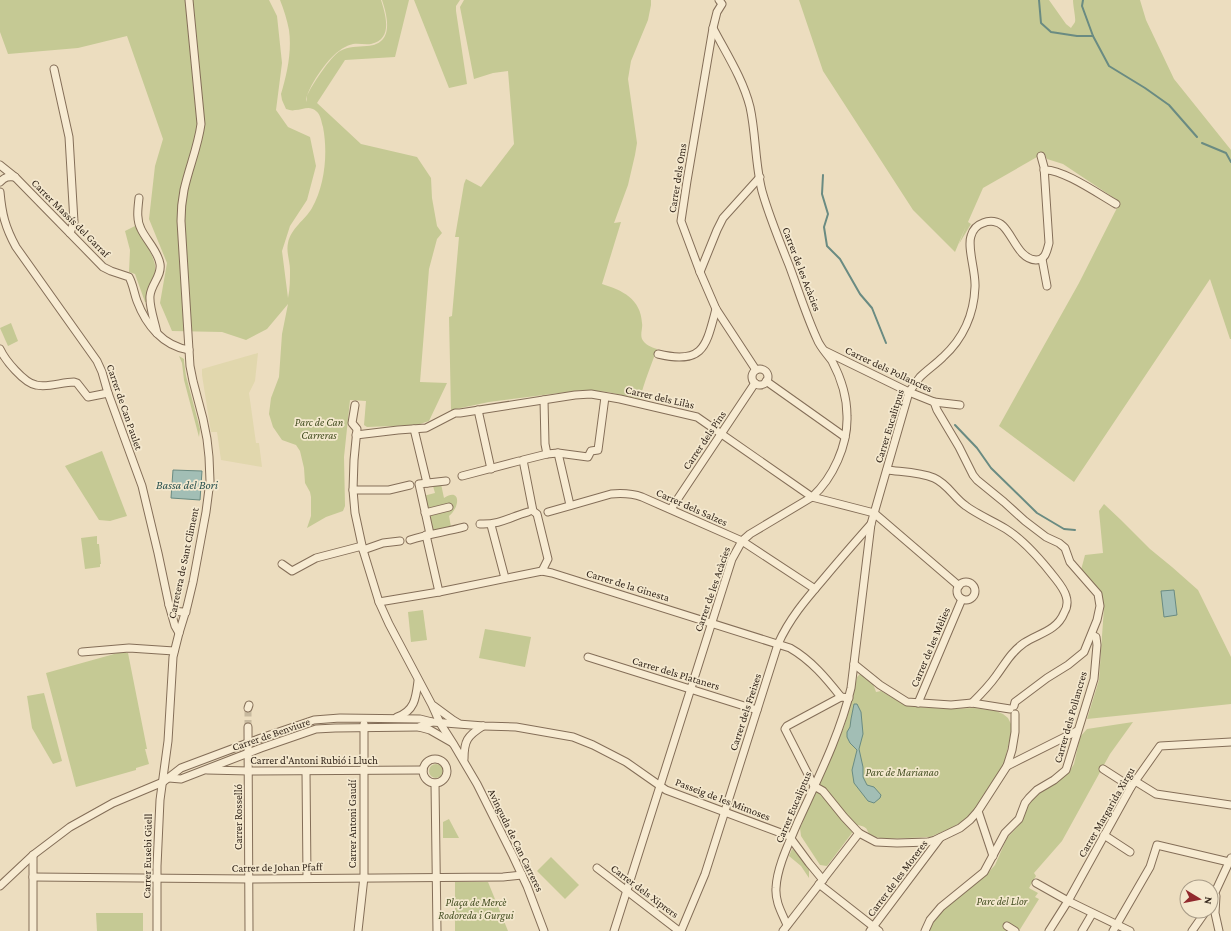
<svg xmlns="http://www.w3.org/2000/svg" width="1231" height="931" font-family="'Crimson Pro',serif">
  <rect width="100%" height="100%" fill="#ecddbf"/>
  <polygon fill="#e1d7ad" points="258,353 255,381 249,393 256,443 259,443 262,467 221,460 217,432 211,432 202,375 202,369"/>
  <g fill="#c5c994">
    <path d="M0,0H269L277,16L282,63L276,110L288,127L310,137L316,166L307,200L290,226L282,251L288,298C290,289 290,279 290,270C290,261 286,252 288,243C291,228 305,220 312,208C325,185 328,153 323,127C321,121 321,115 316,111C309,105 303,110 295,110C292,111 290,110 286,109L282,100L281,94C287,74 292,51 289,30C287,20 284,10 280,0H381C386,16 393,39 371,44C365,45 359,43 353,44C349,45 342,48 339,51C328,58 306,89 306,102C307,100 307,97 307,96C311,86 331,56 340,51C349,46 357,47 367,46C394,44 388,18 382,0H409L395,57L345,60L317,103L361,144L417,157L431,178L432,198L437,226L442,233L437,239L429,269L420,382L447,383L429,421L417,425L367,427L364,425L366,401L350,400L344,457L345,506L343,511L326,517L307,528L311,516V497L310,492L305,483L304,468L300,451L296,445L282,440L273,427L269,414L271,398L279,377L282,334L288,304L267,329L246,340L222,332L172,331L160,303L167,263L149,219L155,166L163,139L127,36L78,48L8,54L0,32Z"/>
    <polygon points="414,0 460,0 456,6 456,11 467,84 449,88"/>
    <path d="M464,0H651V5L648,20L631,61L628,79L637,143L635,155L628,185L614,223L621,222L602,284C622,290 641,299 642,323C643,328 640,334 642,339C645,345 651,347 657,349C651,366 644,382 640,399L608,392L583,390L489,402L451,410L449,317L452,316L459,237H455L464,184L466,179L481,187L514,144L508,71L493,73L474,79L460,7Z"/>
    <path d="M799,0H1049L1066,24L1071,28C1072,26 1074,24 1075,22C1076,18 1073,6 1073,0H1140L1146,20L1174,79L1231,150V339H1230L1210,279L1074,482L999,426L1079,283L1120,202L1063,164L1047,159L1044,153L983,188L968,222L971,224L959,244L966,226L955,252L913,210L823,71Z"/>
    <path d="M135,226C141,237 158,259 155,272C153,284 146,287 146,302H145L135,274L129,272L130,250L125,231Z"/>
    <polygon points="11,323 18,341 8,346 0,328"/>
    <polygon points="179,356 184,359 184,362 186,376 200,429 199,437 184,380 182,363"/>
    <polygon points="102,451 127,516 110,521 99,520 65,466"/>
    <path d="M441,484L444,498C460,487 461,506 449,516L451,527L431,531L423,496L435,493L433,486Z"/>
    <polygon points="1104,504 1121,520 1150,549 1172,567 1198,590 1231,657 1231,704 1087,719 1099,680 1104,607 1102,596 1081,570 1085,555 1103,553 1099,511"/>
    <polygon points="97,536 97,544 99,544 101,564 100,564 100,567 85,569 81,538"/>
    <polygon points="423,610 427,640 411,642 408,612"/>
    <polygon points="485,629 531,637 525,667 479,658"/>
    <polygon points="125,651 126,653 128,653 147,749 145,749 149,764 136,768 136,770 76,787 46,673"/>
    <path d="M860,674C868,675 874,684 876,692L881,691L907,706L947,709L974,708L996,711L1003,714L1008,718L1011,724L1012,729L1004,764L1000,772L971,814L966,819L953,827L930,837L884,839L876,837L869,834C866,827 866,827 858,825L827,866L820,865L801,836L800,828L844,727L853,697L857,677Z"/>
    <polygon points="44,693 62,761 53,764 32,728 27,696"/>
    <polygon points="1133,722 1110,754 1062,841 1034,873 1036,876 1029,888 1038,893 1035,897 1039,899 1019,931 929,931 933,923 942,911 987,874 995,865 1007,838 1021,823 1026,809 1033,798 1069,772 1074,764 1080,737 1087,729"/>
    <circle cx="436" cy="771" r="7"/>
    <polygon points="449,819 459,838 443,838 443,822"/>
    <polygon points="792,849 794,850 809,869 809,878 801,866 789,856"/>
    <polygon points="551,857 579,885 565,899 537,871"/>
    <polygon points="455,882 488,882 508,931 455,931"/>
    <polygon points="96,913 143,913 143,931 97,931"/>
  </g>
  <g fill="#a2beb5" stroke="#6a8b82">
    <polygon points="173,470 202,471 200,500 171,498"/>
    <polygon points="1174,590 1177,615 1164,617 1161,591"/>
    <polygon points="854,704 857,704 861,712 863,734 859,749 863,767 863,777 867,785 874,787 881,795 880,798 874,803 868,801 854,783 852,770 857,750 850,743 847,737 847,732 850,727 851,719"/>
  </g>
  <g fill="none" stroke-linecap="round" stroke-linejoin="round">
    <g stroke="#6a8b82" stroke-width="2">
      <polyline points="1039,0 1041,23 1051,32 1077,36 1093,36"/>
      <polyline points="1083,0 1082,6 1093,36 1109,66 1145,88 1169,105 1197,137"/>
      <polyline points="1202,143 1226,153 1231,162"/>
      <polyline points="823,175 822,194 828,214 824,227 827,246 840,259 860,294 872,308 886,343"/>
      <polyline points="955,425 977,448 991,468 1037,513 1064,529 1075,530"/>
    </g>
    <polyline stroke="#c7b99e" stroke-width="7" stroke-dasharray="7 3.5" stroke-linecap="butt" points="248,727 248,708"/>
    <defs>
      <g id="minor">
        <polyline points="719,0 722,4 717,12 713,28 687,181 681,221 700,272 716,309 756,370"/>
        <polyline points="54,69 69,137 74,222 70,233"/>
        <path d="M0,165L15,177L103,267L111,271L129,277C133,284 134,293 137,301C146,325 163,346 189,350"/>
        <path d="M1044,170C1061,168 1100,195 1116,204"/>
        <path d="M0,182C5,177 8,176 15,177"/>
        <path d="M0,192C2,214 5,227 16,247L97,361L102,372L108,393L142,486L158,553L169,605L175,626L179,633"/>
        <path d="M139,198C138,208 136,219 141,229C146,240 158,251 160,264C162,276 151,284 150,296C149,307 155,322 157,333"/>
        <polyline points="1042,259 1047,286"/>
        <polyline points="700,272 717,230 723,218 760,177"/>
        <path d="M0,349C5,360 24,383 36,385C48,388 62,382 74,382L77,383L88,397L108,393"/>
        <polyline points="825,351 909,392 934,402 937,410 959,447 973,475 977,480 1004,502 1025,521 1046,537 1059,543 1065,548 1070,562 1098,594 1100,606 1097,620 1084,652 1068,665 1047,678 1015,702 1014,706"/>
        <path d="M658,354C704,365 706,346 716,309"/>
        <circle cx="760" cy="377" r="8"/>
        <polyline points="766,381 845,437"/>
        <polyline points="544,400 545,444 547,454"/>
        <polyline points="934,402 960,405"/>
        <polyline points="355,405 352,423 357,429 354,460 353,490 355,513 363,550 379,602 389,624 432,705 440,723 454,745 477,784 513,856 527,886 544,931"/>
        <polyline points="478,410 491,469"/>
        <polyline points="414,429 427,483"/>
        <polyline points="356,435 398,430 426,428 455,413 460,413 575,395 591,394 620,399 697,417 812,497 874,513 959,586"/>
        <polyline points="558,453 570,505"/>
        <path d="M887,470C902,472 920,472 934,478C948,484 954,498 966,506C978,515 993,521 1006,529C1025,541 1041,560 1055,578C1059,583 1064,589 1066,596C1068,602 1067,608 1064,613C1057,631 1037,634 1024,643C1011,652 1005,664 996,676C989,686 981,694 972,703"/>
        <polyline points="462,476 519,461"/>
        <polyline points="353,490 389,490 410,485"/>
        <polyline points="671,509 755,383"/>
        <path d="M548,512L611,494C622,493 631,493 642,497L742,541L815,589"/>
        <polyline points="425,513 449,507"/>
        <path d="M480,524C500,525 510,517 528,512"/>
        <polyline points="491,525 505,578"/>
        <polyline points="430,534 419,484 446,481"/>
        <polyline points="426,535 439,592"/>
        <path d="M410,540C428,534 446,532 464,527"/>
        <polyline points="363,550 383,543 400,541"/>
        <polyline points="282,564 292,571 316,558 362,546"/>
        <polyline points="542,571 548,559 537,514 533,511 523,460 547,454 558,453 588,457 591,451 598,450 605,397"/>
        <circle cx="966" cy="591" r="9"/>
        <path d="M379,602L439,592L542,571L552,573L790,648C811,660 826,678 841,697L849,698"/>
        <path d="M169,605C173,612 178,612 186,612"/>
        <polyline points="82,652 129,648 174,651"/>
        <polyline points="588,657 757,710"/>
        <polyline points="854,664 880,685 907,702 951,705 972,703 1010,709"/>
        <polyline points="841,697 787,726 785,729 814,786 823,791 844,817 859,833 876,842 897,843 928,842 935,840 960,828 970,820 978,811 1007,766 1012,750 1015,732 1015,714"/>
        <polyline points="918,703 962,599"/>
        <polyline points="434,706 453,720 458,723"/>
        <polyline points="248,708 249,705"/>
        <path d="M397,717C415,711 416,697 418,681"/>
        <polyline points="248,727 249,931"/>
        <polyline points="419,727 430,730 451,742"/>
        <circle cx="435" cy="771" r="12"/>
        <path d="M464,759C464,741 467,736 483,726"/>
        <polyline points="1007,766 1077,731"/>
        <polyline points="1103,769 1131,787"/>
        <polyline points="207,770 249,771 423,770"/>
        <polyline points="306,771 307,877"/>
        <polyline points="169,778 181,779 261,748 316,729 335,728 419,727 432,722"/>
        <polyline points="1135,781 1156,794 1231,805"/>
        <polyline points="435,783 437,931"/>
        <polyline points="978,811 993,856"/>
        <polyline points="1104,835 1130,852"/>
        <polyline points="33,855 33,931"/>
        <polyline points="597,868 679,931"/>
        <polyline points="33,877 249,879 503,877 522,875"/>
        <polyline points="1036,883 1068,901 1130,931"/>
        <polyline points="819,884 879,931"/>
        <polyline points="0,886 33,855 70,827 113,803 163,782 181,768 261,738 314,720 340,718 420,719 432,722 484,726 516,727 573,737 593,745 626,762 666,790 789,836 809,863 823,880"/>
        <polyline points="1216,896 1215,913 1219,931"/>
        <polyline points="1211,901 1231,858"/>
        <path d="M787,925C782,913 775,902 776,888C777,867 789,843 797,824C817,780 840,735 851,688L871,524L909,392C913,387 916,382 920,377C927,370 936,364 943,357C963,339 974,314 975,287C976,272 967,248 971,236C973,229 977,225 983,223C990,220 998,221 1003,226C1014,237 1019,259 1036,260C1046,260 1047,250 1049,243L1044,167L1041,156"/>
        <polyline points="1007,926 1015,931"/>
        <path d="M157,931V866L160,800L168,741L173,657L179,633L187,607L193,582L206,512L210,481L209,457L207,439L203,419L193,381L190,366L181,221C181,210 182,200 184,190C189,167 198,147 201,124L189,0"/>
        <polyline points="358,931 364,877 364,724"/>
        <path d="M614,931L732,559L742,541L750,534L812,497C833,478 848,445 847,416C847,397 841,378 832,361C827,354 820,347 817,339C806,315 798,289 789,265C779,240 769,216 762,191C755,164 756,134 750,107C743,79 726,53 713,28"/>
        <path d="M681,931L705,874L778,644C790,617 808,597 826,576C841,558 856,541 871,524"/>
        <polyline points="783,931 859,833"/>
        <polyline points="870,931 940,838"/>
        <polyline points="925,931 930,920 941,907 984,872 1005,833 1019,819 1025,803 1029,798 1037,790 1054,780 1066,770 1094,679 1097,645 1096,637 1092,635"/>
        <polyline points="1049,931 1068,901 1131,787 1160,746 1231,742"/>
        <polyline points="1082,931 1092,914"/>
        <polyline points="1113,931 1150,867 1157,845 1229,862"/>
        <polyline points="1192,931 1206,911"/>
      </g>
    </defs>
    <use href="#minor" stroke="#846e58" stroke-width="9"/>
    <use href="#minor" stroke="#f7ebd2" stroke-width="7"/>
  </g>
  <g text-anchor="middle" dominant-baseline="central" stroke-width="3.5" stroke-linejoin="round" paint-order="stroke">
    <g font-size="11" fill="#34271c" stroke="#f4e8ce">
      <text transform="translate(677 178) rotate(-81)">Carrer dels Oms</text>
      <text transform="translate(71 218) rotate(45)">Carrer Massís del Garraf</text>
      <text transform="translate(802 269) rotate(69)">Carrer de les Acàcies</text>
      <text transform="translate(889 369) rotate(25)">Carrer dels Pollancres</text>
      <text transform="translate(660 397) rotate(13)">Carrer dels Lilàs</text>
      <text transform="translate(125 407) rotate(71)">Carrer de Can Paulet</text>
      <text transform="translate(889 426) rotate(-73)">Carrer Eucalitpus</text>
      <text transform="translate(704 440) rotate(-56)">Carrer dels Pins</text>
      <text transform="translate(692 507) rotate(24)">Carrer dels Salzes</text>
      <text transform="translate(183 563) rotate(-78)">Carretera de Sant Climent</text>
      <text transform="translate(628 585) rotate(17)">Carrer de la Ginesta</text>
      <text transform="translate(712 589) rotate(-71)">Carrer de les Acàcies</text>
      <text transform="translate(930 647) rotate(-67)">Carrer de les Mèlies</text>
      <text transform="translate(676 673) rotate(17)">Carrer dels Plataners</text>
      <text transform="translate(745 712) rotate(-72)">Carrer dels Freixes</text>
      <text transform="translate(1070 717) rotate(-74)">Carrer dels Pollancres</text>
      <text transform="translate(271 734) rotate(-19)">Carrer de Benviure</text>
      <text x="314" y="760">Carrer d'Antoni Rubió i Lluch</text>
      <text transform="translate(723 799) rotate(21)">Passeig de les Mimoses</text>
      <text transform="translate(793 807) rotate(-67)">Carrer Eucaliptus</text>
      <text transform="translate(1106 812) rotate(-60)">Carrer Margarida Xirgu</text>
      <text transform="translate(238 817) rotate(-90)">Carrer Rosselló</text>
      <text transform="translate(352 824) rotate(-90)">Carrer Antoni Gaudí</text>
      <text transform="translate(516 840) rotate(64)">Avinguda de Can Carreres</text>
      <text transform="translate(147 856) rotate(-89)">Carrer Eusebi Güell</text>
      <text transform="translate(277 867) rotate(-1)">Carrer de Johan Pfaff</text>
      <text transform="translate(897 878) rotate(-53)">Carrer de les Moreres</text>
      <text transform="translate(645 891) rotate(37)">Carrer dels Xiprers</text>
    </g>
    <g font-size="11" font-style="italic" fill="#465023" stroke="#f4e8ce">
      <text x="319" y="422">Parc de Can<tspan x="319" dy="13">Carreras</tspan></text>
      <text x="902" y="772">Parc de Marianao</text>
      <text x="1002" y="901">Parc del Llor</text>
      <text x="476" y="902">Plaça de Mercè<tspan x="476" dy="13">Rodoreda i Gurgui</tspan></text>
    </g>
    <g font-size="12" font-style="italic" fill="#2c5350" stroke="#f4e8ce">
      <text x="187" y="485">Bassa del Bori</text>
    </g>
  </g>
  <g transform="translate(1199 899) rotate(100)"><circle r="19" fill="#f4e8ce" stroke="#a79b87"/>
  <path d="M0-3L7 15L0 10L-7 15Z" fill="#912a2e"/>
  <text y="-6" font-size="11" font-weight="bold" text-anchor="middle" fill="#34271c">N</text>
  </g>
</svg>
